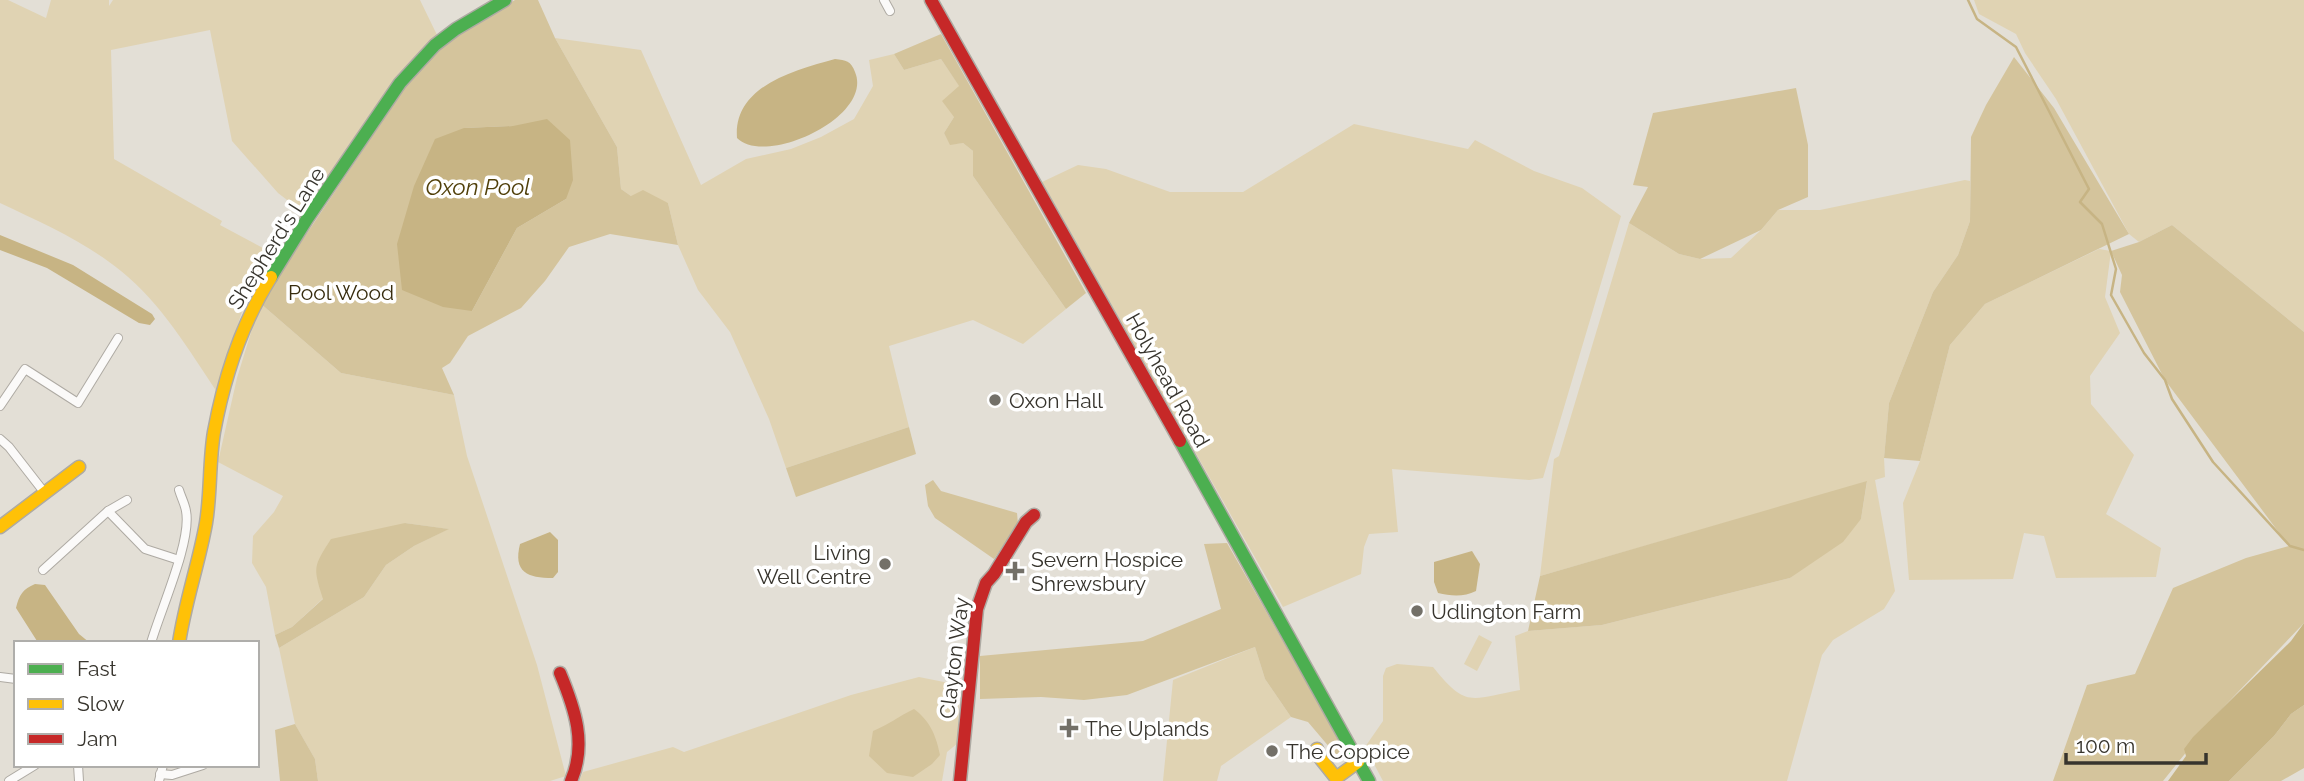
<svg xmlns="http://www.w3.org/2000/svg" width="2304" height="781" font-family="Raleway,sans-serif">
  <rect width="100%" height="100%" fill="#e3dfd6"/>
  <g fill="#e0d3b3">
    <path d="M0,0H8L46,18L51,0H109V6L113,0H420L437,35L395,80L304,213L278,193L232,141L210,30L111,50L114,159L222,221L220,225L278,256L243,308L217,392C189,350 161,303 121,271C84,241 42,223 0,203Z"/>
    <polygon points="1974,0 2304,0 2304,332 2172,225 2139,242 2129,234 2056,99 2025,53 2016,34 1979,14"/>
    <polygon points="555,38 641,50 701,185 746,159 791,149 821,137 854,119 873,86 869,60 894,54 904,70 941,59 960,87 954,117 944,133 950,144 963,143 973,151 973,176 1066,309 1023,344 973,320 889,346 909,427 786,468 769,419 730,332 698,290 678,245 668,203 631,196 621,189 617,147"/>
    <polygon points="1354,124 1468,149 1475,140 1534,171 1582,188 1621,216 1543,478 1529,480 1392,469 1398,532 1369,534 1364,547 1361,574 1283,607 1042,182 1078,165 1106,169 1170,192 1243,192"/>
    <path d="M1965,180L1970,181V221L1958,255L1933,292L1889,403L1884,458L1885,477L1875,480L1895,591L1884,609L1833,640L1822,655L1787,781H1383L1365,747L1383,721V676L1386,668L1397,664L1433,667C1467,709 1470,699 1520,690L1515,636L1528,631L1602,625L1790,578L1861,519L1867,482L1540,576L1554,459L1559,456L1629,223L1679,254L1700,259L1731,258L1761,230L1778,210H1820Z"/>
    <polygon points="2099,249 2111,251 2105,297 2120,333 2090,376 2091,404 2134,455 2106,514 2161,548 2156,577 2056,578 2044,536 2024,533 2013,579 1909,580 1903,503 1920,461 1950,345 1985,304"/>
    <polygon points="260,303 341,373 454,395 467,456 537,665 566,776 550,781 318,781 315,759 295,724 279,648 364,597 386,565 414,546 448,529 405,523 292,627 275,635 266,587 252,563 253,536 274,512 283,496 218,462 237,378"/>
    <polygon points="1479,635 1492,642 1477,671 1464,664"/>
    <polygon points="1255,647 1265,679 1291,717 1221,766 1217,781 1163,781 1173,680"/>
    <polygon points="919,677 959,685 958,743 947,752 942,781 579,781 583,772 673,747 684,752 851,695"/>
  </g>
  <g fill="#d4c49c" fill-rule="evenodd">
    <path d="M515,0H538L555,38L617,147L621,189L631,196L643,190L668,203L678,245L610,234L569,247L545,281L521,308L468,336L450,363L442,368L454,395L341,373L260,303L408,83L435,51L456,35ZM513,126L566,199L517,228L472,311L464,128Z"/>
    <polygon points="941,34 1086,293 1066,309 973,176 973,151 963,143 950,145 944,133 954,117 942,101 959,86 941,59 904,70 894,54"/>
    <polygon points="2014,57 2054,108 2129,234 1985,304 1950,345 1920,461 1884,458 1889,403 1933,292 1958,255 1970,221 1971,137 1986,105"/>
    <polygon points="1796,88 1808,145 1808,197 1778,210 1761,230 1700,259 1679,254 1629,223 1648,187 1633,185 1653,113"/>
    <polygon points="2172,225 2304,332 2304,623 2217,714 2163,781 2053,781 2087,685 2135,674 2173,588 2246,558 2289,546 2165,380 2120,292 2122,275 2111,251 2139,242"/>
    <polygon points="909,427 916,454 796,497 786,468"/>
    <polygon points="933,480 941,491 1017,513 1018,524 994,559 935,518 928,506 925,485"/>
    <polygon points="1867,481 1861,519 1843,542 1790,578 1602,625 1528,631 1540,576"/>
    <path d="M405,523L449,529L414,546L386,565L364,597L279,648L275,635L292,627L323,599C313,567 313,567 331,539Z"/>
    <polygon points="1227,543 1332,727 1342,750 1336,755 1308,722 1291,717 1265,679 1255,647 1127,695 1084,700 1041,697 980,699 980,656 1143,641 1221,609 1204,544"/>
    <polygon points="2304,705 2304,768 2281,781 2229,781 2274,736 2291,714"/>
    <path d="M914,709C930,721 936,735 940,755L932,764L913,777L887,773L869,756L873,731C888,725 899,716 914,709Z"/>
    <polygon points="295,724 315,759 318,781 280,781 275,730"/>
  </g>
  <g fill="#c7b484">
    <path d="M835,59C846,60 851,61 855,72C874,117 765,167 737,138C733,86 795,70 835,59Z"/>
    <polygon points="547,119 570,140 573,180 566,199 517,228 472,311 443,307 402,290 397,244 414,186 435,139 464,128 513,126"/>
    <polygon points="0,235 73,265 152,314 155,319 150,325 139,323 47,268 0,250"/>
    <path d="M550,532L558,540V572L553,578C527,578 513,572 520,544Z"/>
    <path d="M1472,551L1480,564L1476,591C1464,597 1451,596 1438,593L1434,582V562Z"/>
    <path d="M35,584L45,585L79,634L90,643L37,641L16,608C19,595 23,589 35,584Z"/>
    <polygon points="2304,623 2304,705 2291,714 2274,736 2229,781 2168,781 2186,756 2184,749 2193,737 2291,641"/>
  </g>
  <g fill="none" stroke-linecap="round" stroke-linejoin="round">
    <polyline stroke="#c7b484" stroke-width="2.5" points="1968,0 1977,19 2016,47 2089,189 2080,202 2102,224 2116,269 2111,295 2144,353 2165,380 2172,399 2213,462 2290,546 2304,550"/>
    <defs>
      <g id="street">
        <polyline points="884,0 890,11"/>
        <polyline points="0,406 25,369 78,403 118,338"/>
        <polyline points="0,439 9,447 44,492"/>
        <polyline points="108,511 145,549 179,560"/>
        <polyline points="43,570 108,511 127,500"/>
        <path d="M151,643C160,611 192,541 186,511C185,504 181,497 179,490"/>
        <polyline points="0,677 16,679"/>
        <polyline points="78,765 79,781"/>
        <polyline points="160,774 172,775 203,765"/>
        <polyline points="9,781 35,765"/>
        <polyline points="159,781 163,765"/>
      </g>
      <g id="fast">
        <polyline points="271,277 307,219 400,83 435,45 456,29 505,0"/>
        <polyline points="1180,441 1369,781"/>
      </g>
      <g id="slow">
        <polyline points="0,527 79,467"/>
        <path d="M179,643C185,602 199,563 206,523C211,493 209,462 214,432C224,378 242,323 271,277"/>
        <polyline points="1317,749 1321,759 1336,778 1358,762"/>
      </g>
      <g id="jam">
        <polyline points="931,0 1180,441"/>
        <path d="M560,673C575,709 587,744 571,781"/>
        <polyline points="960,781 977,609 986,583 994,574 1026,522 1034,515"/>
      </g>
    </defs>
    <use href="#street" stroke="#aeaaa3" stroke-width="10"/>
    <use href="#fast" stroke="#aeaaa3" stroke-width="15"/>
    <use href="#slow" stroke="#aeaaa3" stroke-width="15"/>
    <use href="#jam" stroke="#aeaaa3" stroke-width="15"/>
    <use href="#street" stroke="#fbfaf9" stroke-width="8"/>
    <use href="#fast" stroke="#4caf50" stroke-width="12"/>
    <use href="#slow" stroke="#ffc107" stroke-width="12"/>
    <use href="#jam" stroke="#c62828" stroke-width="12"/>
  </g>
  <g fill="#737068" stroke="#fff" stroke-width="2.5">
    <circle cx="995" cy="400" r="7"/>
    <circle cx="885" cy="564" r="7"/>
    <path d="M1011.5 560.5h7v7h7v7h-7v7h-7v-7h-7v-7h7z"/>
    <circle cx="1417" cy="611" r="7"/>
    <path d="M1065.5 717.5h7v7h7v7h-7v7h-7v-7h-7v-7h7z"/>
    <circle cx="1272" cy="751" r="7"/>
  </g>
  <g text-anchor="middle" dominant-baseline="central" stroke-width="7" stroke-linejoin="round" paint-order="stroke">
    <g font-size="21" fill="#37342d" stroke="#fff">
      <text transform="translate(276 238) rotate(-58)">Shepherd's Lane</text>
      <text transform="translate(1168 380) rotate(61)">Holyhead Road</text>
      <text transform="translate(954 658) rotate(-83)">Clayton Way</text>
    </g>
    <g font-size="21" fill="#372c0e" stroke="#fff">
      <text x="341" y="292">Pool Wood</text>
    </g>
    <g font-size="21" fill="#37342d" stroke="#fff" text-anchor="start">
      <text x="1009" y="400">Oxon Hall</text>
      <text x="871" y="552" text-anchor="end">Living<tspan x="871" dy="24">Well Centre</tspan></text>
      <text x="1031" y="559">Severn Hospice<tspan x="1031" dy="24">Shrewsbury</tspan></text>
      <text x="1431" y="611">Udlington Farm</text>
      <text x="1085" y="728">The Uplands</text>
      <text x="1286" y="751">The Coppice</text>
    </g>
    <g font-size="23" font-style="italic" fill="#503f09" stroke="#fff">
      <text x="478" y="186">Oxon Pool</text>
    </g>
  </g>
  <rect x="14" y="641" width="245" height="126" fill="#ffffff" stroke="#afaeab" stroke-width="2"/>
  <rect x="28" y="664" width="35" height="10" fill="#4caf50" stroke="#afaeab" stroke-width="2"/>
  <text x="77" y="676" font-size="21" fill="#37342d">Fast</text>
  <rect x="28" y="699" width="35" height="10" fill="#ffc107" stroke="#afaeab" stroke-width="2"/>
  <text x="77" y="711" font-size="21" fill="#37342d">Slow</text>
  <rect x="28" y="734" width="35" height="10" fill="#c62828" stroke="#afaeab" stroke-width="2"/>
  <text x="77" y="746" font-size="21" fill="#37342d">Jam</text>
  <path d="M2066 753v10h140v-10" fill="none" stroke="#37342d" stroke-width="3.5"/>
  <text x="2076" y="753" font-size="21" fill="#37342d" stroke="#ffffff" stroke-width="5" paint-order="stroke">100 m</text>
</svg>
